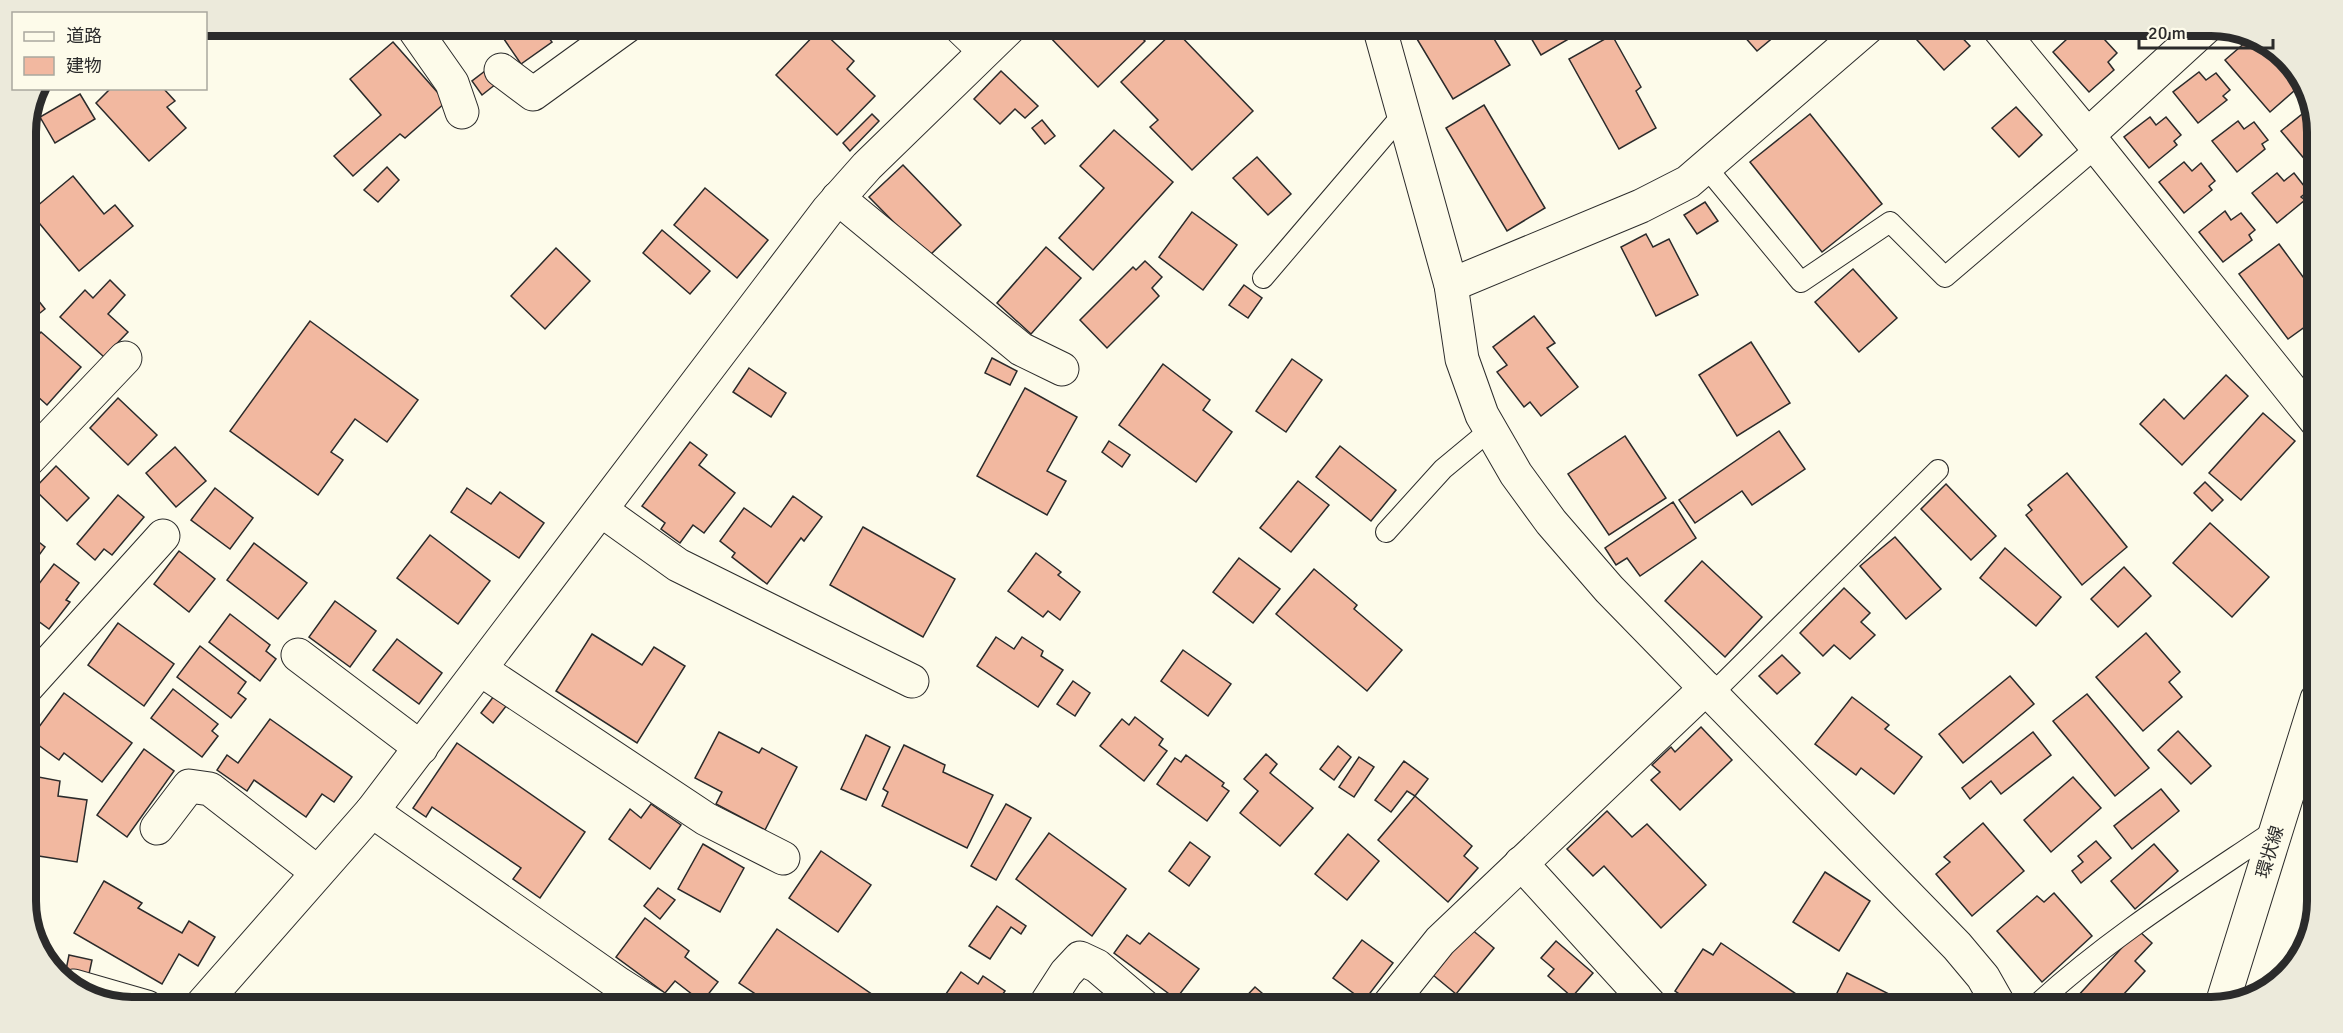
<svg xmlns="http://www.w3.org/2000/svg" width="2343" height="1033" font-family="Signika,'Noto Sans JP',sans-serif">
  <rect width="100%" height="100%" fill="#fdfbea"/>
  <g fill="#f2b8a0" stroke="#2b2b2b" stroke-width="1.5">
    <polygon points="495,26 540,26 552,42 521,64"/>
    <polygon points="1056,26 1130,26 1145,41 1098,87 1047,34"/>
    <polygon points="1429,26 1494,26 1488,29 1510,65 1453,99 1414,34"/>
    <polygon points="1524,26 1575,26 1579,33 1541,55"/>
    <polygon points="1735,26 1787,26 1757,51"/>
    <polygon points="1913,26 1951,26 1970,46 1944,70 1908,30"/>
    <polygon points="2081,26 2092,26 2117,53 2108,62 2114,70 2089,92 2053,52"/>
    <polygon points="820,29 854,61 847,69 875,96 837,135 776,75"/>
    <polygon points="1175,30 1253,111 1192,170 1150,127 1158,120 1121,82"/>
    <polygon points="1612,35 1641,87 1636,91 1656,128 1619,149 1569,59"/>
    <polygon points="2254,35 2299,73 2303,83 2270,112 2225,60"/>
    <polygon points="393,42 446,102 405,138 400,134 353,176 334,156 381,115 350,79"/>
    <polygon points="485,71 496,84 482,95 472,81"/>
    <polygon points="1001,71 1038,106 1025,118 1015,109 1000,124 974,99"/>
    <polygon points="2199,72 2206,80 2216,73 2230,90 2223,96 2227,100 2198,123 2173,92"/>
    <polygon points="111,88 163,88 175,101 167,107 186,128 149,161 96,103"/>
    <polygon points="80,94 95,119 55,143 40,117"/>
    <polygon points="1484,105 1545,208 1507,231 1446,128"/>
    <polygon points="2016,107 2042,135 2019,157 1992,128"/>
    <polygon points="2311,107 2317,125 2317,174 2281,131"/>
    <polygon points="872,114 879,121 850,151 843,143"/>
    <polygon points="1810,114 1882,204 1822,252 1750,162"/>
    <polygon points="2150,117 2156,125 2166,117 2181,135 2174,141 2177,145 2149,168 2124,137"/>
    <polygon points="1042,120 1055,136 1045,144 1032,128"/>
    <polygon points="2238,121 2244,129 2254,122 2268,140 2262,144 2265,149 2237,172 2212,141"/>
    <polygon points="1114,130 1173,182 1093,270 1059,238 1104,188 1080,166"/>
    <polygon points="1257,157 1291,194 1268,215 1233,178"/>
    <polygon points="2184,162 2192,171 2201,163 2215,181 2209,186 2212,190 2184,213 2159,182"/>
    <polygon points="903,165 961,225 928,257 869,197"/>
    <polygon points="387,167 399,180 378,202 364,190"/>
    <polygon points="2277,173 2284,181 2294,173 2308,191 2301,197 2305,200 2277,223 2252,193"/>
    <polygon points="73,176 104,214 115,205 133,226 79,271 30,212"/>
    <polygon points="705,188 768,240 737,278 674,225"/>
    <polygon points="1705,202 1718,221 1697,234 1684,215"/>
    <polygon points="2225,211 2231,220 2241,213 2255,230 2249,235 2252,240 2223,262 2199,232"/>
    <polygon points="1192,212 1237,245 1203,290 1159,257"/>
    <polygon points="662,230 710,271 690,294 643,253"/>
    <polygon points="1646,234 1653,247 1669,239 1698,295 1656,316 1621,247"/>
    <polygon points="2279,244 2317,296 2317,318 2288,339 2239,274"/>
    <polygon points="1046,247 1081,278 1031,334 997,303"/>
    <polygon points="556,248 590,281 545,329 511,296"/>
    <polygon points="1145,261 1162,277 1152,288 1159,296 1107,348 1080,320 1133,267 1136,270"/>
    <polygon points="1853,269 1897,318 1859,352 1815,302"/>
    <polygon points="110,280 125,295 108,314 128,332 104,357 60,317 85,290 93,298"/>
    <polygon points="26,285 45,309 26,324"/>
    <polygon points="1244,285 1262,298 1248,318 1229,305"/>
    <polygon points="1534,316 1555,343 1547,348 1578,387 1541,416 1530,402 1524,407 1497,372 1507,365 1493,347"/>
    <polygon points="310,321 418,400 387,442 355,419 331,452 343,460 318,495 230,431"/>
    <polygon points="41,332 81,367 47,405 26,386 26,349"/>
    <polygon points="1751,342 1790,403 1737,436 1699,375"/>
    <polygon points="992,358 1017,371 1010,385 985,373"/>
    <polygon points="1292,359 1322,380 1286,432 1256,411"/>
    <polygon points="1163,364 1210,400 1203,410 1232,432 1196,482 1119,425"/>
    <polygon points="749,368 786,393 771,417 733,392"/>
    <polygon points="2226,375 2248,396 2182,465 2140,424 2164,399 2184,419"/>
    <polygon points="1025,388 1077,417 1047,471 1066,481 1047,515 977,476"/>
    <polygon points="118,398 157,435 128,465 90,428"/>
    <polygon points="2263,413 2295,441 2241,500 2209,473"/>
    <polygon points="1779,431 1805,469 1752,505 1742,491 1695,523 1679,500"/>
    <polygon points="1625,436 1666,498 1609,535 1568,474"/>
    <polygon points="1109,441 1130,455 1122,467 1102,452"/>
    <polygon points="690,442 707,455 699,465 735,493 704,533 693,525 680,543 661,529 665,523 642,506"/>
    <polygon points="1340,446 1396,490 1371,521 1316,477"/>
    <polygon points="175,447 206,481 176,507 146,473"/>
    <polygon points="56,466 89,498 67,521 34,489"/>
    <polygon points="2067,473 2127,547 2082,585 2026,515 2032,510 2028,505"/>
    <polygon points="1298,481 1329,505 1291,552 1260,528"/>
    <polygon points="2205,482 2223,500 2212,511 2194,493"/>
    <polygon points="1946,484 1996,536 1971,560 1921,509"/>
    <polygon points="215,488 253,518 230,549 191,520"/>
    <polygon points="467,488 491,504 500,492 544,523 519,558 451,512"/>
    <polygon points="118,495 144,517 112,555 104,549 95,560 77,544"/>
    <polygon points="793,496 822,517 804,541 801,538 767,584 732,557 735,553 720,541 744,508 771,527"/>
    <polygon points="1673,502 1696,538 1640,576 1627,558 1616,565 1605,548"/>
    <polygon points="2210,523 2269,577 2232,617 2173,563"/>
    <polygon points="863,527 955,579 923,637 830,585"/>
    <polygon points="26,532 45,547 26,573"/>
    <polygon points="430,535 490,581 458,624 397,578"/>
    <polygon points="1895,537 1941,589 1906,619 1860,566"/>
    <polygon points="254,543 307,583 278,619 227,580"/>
    <polygon points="2005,548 2061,597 2036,626 1980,578"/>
    <polygon points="179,551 215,579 189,612 154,584"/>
    <polygon points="1036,553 1061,572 1058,575 1080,592 1060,620 1048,611 1043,617 1008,591"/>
    <polygon points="1239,558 1280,589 1253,623 1213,592"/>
    <polygon points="1702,561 1762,617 1725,657 1665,601"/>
    <polygon points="54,564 79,583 66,600 70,602 49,629 26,612 26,601"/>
    <polygon points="2124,567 2151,596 2118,627 2091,599"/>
    <polygon points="1314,569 1357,605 1354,609 1402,650 1367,691 1276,614"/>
    <polygon points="1844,588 1870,613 1861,622 1875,635 1850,659 1834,645 1823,656 1800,633"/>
    <polygon points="335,601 376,631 350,667 309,637"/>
    <polygon points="230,614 270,645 266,651 276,659 260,681 209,642"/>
    <polygon points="118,623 174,664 144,706 88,665"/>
    <polygon points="2146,633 2180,672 2169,682 2182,697 2143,731 2096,677"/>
    <polygon points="592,634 642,665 654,647 685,666 637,743 556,691"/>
    <polygon points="996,637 1014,649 1022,637 1043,651 1041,656 1063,670 1038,707 977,666"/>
    <polygon points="397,639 442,673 419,704 373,670"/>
    <polygon points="200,646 246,682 238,693 246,699 231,718 177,677"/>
    <polygon points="1183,650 1231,684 1208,716 1161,681"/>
    <polygon points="1782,655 1800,673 1777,694 1759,676"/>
    <polygon points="2010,676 2034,704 1963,763 1939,734"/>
    <polygon points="1073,681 1090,693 1075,716 1057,704"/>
    <polygon points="173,689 218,724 212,731 218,736 202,757 151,718"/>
    <polygon points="64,693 132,743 102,782 64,753 59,760 30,739"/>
    <polygon points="2087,694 2149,768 2115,796 2053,721"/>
    <polygon points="494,696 507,705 493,723 481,713"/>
    <polygon points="1852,697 1889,725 1885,729 1922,757 1894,794 1861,768 1856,775 1815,744"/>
    <polygon points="1135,717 1163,739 1159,745 1167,751 1144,781 1100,746 1122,719 1129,725"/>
    <polygon points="270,719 352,777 334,802 322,794 306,817 254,780 247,791 217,770 227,755 238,763"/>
    <polygon points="1701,727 1732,760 1680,810 1651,780 1660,772 1652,765 1671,747 1675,752"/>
    <polygon points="2178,731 2211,766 2191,784 2158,750"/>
    <polygon points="719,732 759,753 762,748 797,767 765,830 716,804 722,792 695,778"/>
    <polygon points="2033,732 2051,755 2001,794 1991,781 1970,799 1962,788"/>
    <polygon points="866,735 890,747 866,800 841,789"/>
    <polygon points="457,743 585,832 540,898 513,879 521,868 432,807 426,817 413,808"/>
    <polygon points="904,745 945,765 943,772 993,795 967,848 882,806 888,792 883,789"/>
    <polygon points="1338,746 1351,757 1334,780 1320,769"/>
    <polygon points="144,749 174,771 127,837 97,815"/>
    <polygon points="1266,754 1277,764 1270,773 1313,808 1280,846 1240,813 1258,791 1244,779"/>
    <polygon points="1186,755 1224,783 1222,786 1229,791 1207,821 1157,784 1175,758 1181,762"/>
    <polygon points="1359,757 1374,767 1354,797 1339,787"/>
    <polygon points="1404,761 1428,779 1415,796 1407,791 1391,812 1375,800"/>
    <polygon points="33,776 60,781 58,796 87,800 77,862 26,854 26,821"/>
    <polygon points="2073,777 2101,808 2051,852 2024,820"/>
    <polygon points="2161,789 2179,811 2132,849 2114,826"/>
    <polygon points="1415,796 1472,846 1464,856 1478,868 1448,902 1378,840"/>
    <polygon points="651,804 681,825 650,869 609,839 630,809 641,818"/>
    <polygon points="1006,804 1031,818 996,880 971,866"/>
    <polygon points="1607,811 1632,837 1647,824 1706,885 1661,928 1604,866 1593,876 1567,849"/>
    <polygon points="1983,823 2024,871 1972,916 1936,874 1950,862 1944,857"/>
    <polygon points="1049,833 1126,889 1092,936 1016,879"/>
    <polygon points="1348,834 1379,861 1347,900 1315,874"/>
    <polygon points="2096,841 2111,858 2081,883 2072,871 2083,862 2078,856"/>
    <polygon points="1190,842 1210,857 1189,886 1169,871"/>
    <polygon points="703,844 744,868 720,912 678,889"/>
    <polygon points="2154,844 2178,871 2135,909 2111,881"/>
    <polygon points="821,851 871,885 838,932 789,898"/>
    <polygon points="1825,872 1870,901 1839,951 1793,922"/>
    <polygon points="104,881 142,903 138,908 182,933 189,921 215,937 198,966 179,954 162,984 74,933"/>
    <polygon points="658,888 675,900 660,919 644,906"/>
    <polygon points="2054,893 2092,936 2042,982 1997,931 2037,896 2044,902"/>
    <polygon points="997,906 1026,926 1021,934 1011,927 990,959 969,946"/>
    <polygon points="645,918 689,951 685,957 718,982 702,1002 675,981 665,993 616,957"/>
    <polygon points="777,929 873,995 864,1007 775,1007 739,983"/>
    <polygon points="1471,929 1494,948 1456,994 1433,975"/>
    <polygon points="2138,930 2152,943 2135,961 2145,971 2112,1007 2088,1007 2077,997"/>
    <polygon points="1149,933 1199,969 1176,999 1114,953 1127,935 1140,944"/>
    <polygon points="1362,940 1393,963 1364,1001 1333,978"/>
    <polygon points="1556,941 1593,973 1572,997 1548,976 1554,969 1541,958"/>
    <polygon points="1721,943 1799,996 1792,1007 1699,1007 1675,991 1703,949 1713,955"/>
    <polygon points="69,955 92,960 89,974 66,970"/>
    <polygon points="961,972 978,984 983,976 1005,991 1002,995 1020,1007 937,1007"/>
    <polygon points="1847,973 1891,995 1884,1007 1830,1007"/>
    <polygon points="1255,987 1278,1007 1236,1007"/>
  </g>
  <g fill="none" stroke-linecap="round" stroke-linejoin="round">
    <defs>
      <g id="service">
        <polyline points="1706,167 1801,282 1890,222 1945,277 2097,147"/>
        <polyline points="1263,278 1403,114"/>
        <polyline points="1386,532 1443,469 1490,430"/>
        <polyline points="1712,694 1938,470"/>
        <path d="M2034,1007C2107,939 2192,886 2275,830"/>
      </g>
      <g id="minor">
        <polyline points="412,26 452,83 462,112"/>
        <polyline points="959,26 984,50"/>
        <polyline points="1379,26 1451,285 1462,359 1482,415 1516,474 1551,522 1609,589 1957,946 1983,977 2000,1007"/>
        <polyline points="1997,26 2097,147 2317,422"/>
        <polyline points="501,70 533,94 627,26"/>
        <polyline points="2088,135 2207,26"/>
        <polyline points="838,198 1021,349 1062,369"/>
        <polyline points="1451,285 1641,206 1688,182 1869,26"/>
        <polyline points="26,462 125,358"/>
        <polyline points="601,510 678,565 912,681"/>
        <polyline points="298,655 421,748"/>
        <polyline points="480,669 706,819 783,858"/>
        <polyline points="26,688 163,536"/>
        <polyline points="372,811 619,984 655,1007"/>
        <polyline points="157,828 189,786 210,789 317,872"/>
        <polyline points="1521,863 1652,1007"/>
        <polyline points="74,986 147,1007"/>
        <polyline points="200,1007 372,811 828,210 867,166 1011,26"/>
        <polyline points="1044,1007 1066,973 1080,958 1097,966 1145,1007"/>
        <polyline points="1387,1007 1440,941 1706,688"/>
      </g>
      <polyline id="tertiary" points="2222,1004 2317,699"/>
    </defs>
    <use href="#service" stroke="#2b2b2b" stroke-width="22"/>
    <use href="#minor" stroke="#2b2b2b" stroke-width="35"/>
    <use href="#tertiary" stroke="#2b2b2b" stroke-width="35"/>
    <use href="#service" stroke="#fdfbea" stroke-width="20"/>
    <use href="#minor" stroke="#fdfbea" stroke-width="33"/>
    <use href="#tertiary" stroke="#fdfbea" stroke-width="33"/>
  </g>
  <g text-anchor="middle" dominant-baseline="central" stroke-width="4.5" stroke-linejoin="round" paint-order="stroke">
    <g font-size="18" fill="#2b2b2b" stroke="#fdfbea">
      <text transform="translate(2270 852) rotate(-73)">環状線</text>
    </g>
  </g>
  <path d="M0 0H2343V1033H0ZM132 36H2211A96 96 0 0 1 2307 132V901A96 96 0 0 1 2211 997H132A96 96 0 0 1 36 901V132A96 96 0 0 1 132 36Z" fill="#eceadb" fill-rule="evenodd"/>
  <path fill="none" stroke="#2b2b2b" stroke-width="8" d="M132 36H2211A96 96 0 0 1 2307 132V901A96 96 0 0 1 2211 997H132A96 96 0 0 1 36 901V132A96 96 0 0 1 132 36Z"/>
  <rect x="12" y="12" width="195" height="78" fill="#fdfbea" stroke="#a9a89e" stroke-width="1.5"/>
  <rect x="24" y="32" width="30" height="9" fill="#fdfbea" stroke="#a9a89e" stroke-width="1.5"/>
  <text x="66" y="42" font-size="18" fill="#2b2b2b">道路</text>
  <rect x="24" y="57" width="30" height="18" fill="#f2b8a0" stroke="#a9a89e" stroke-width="1.5"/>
  <text x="66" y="72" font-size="18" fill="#2b2b2b">建物</text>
  <path d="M2139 39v9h134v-9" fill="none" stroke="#2b2b2b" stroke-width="3"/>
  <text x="2148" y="39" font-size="18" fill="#2b2b2b" stroke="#fdfbea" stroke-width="4.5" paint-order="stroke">20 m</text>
</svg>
